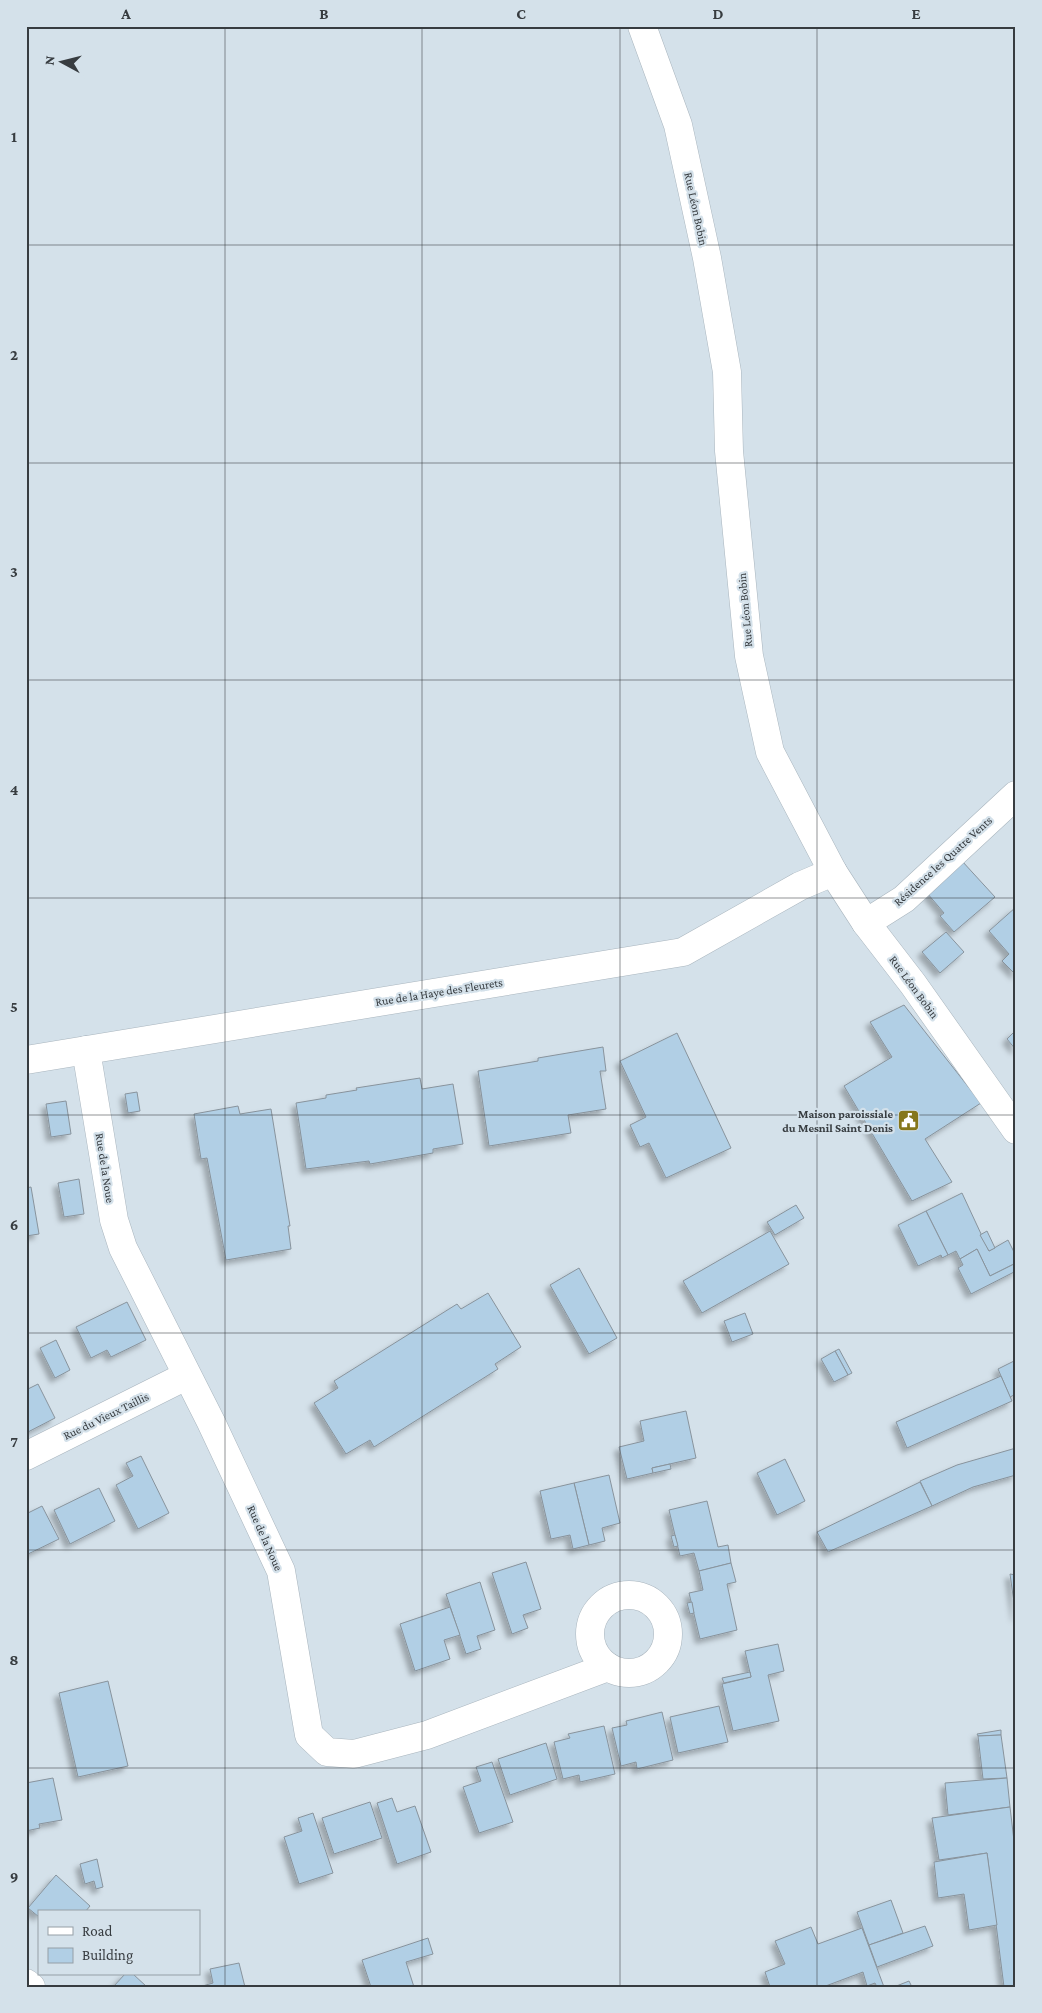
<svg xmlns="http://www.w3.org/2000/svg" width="1042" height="2013" font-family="'Crimson Pro',serif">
  <defs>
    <filter id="shadow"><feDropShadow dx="-4.5" dy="4.5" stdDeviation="2.5" flood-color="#0004"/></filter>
  </defs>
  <rect width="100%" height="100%" fill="#d4e1ea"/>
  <g fill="#b1cfe5" stroke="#88939c" filter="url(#shadow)">
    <polygon points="962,861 995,897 954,932 940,916 944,913 927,893"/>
    <polygon points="1016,907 1016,975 1002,961 1009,954 989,931"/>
    <polygon points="946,932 964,952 940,973 922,952"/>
    <polygon points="904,1005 981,1103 925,1139 952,1182 912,1201 844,1086 892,1057 870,1022"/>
    <polygon points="1016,1030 1016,1050 1007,1039"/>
    <polygon points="677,1033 731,1148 666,1178 649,1143 640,1147 630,1125 646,1117 620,1061"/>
    <polygon points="603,1047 606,1071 600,1071 606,1109 568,1115 571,1133 489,1146 478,1071 538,1061 538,1058"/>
    <polygon points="420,1078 422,1089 453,1084 463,1144 433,1149 433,1153 370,1164 369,1161 306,1169 296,1103 326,1098 326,1095 357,1090 356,1088"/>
    <polygon points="137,1092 140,1111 128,1113 125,1094"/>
    <polygon points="66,1101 71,1134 51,1137 46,1104"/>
    <polygon points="238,1106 240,1114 271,1109 290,1226 288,1226 291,1249 226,1260 207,1158 201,1159 194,1114"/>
    <polygon points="79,1179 84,1214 64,1217 58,1183"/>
    <polygon points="31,1187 39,1234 26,1236 26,1188"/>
    <polygon points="962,1193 989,1251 1008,1240 1016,1256 1016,1263 990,1276 977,1249 960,1259 956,1251 948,1255 926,1211"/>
    <polygon points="796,1205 804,1218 775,1235 767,1222"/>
    <polygon points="926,1211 948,1255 942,1258 941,1255 918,1266 898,1225"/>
    <polygon points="770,1231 789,1264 702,1313 683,1281"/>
    <polygon points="987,1231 995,1248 989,1251 980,1235"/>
    <polygon points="977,1249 990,1276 1016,1263 1016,1271 971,1294 958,1268 963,1265 960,1259"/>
    <polygon points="579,1268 617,1338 589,1354 550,1285"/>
    <polygon points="488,1293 521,1347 495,1364 498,1369 374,1447 370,1440 346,1454 314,1403 338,1388 334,1381 457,1304 461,1309"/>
    <polygon points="127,1302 146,1340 111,1357 107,1350 91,1358 76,1327"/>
    <polygon points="745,1313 753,1334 732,1342 724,1321"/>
    <polygon points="56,1340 70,1370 55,1378 40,1348"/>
    <polygon points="839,1349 852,1373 848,1375 835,1351"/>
    <polygon points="835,1351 848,1375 834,1382 821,1359"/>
    <polygon points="1016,1360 1016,1394 1010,1397 998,1369"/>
    <polygon points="1001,1376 1012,1401 907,1448 896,1422"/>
    <polygon points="38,1384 55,1418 26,1433 26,1390"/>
    <polygon points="686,1411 696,1458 652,1468 653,1473 627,1479 619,1447 644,1441 640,1421"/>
    <polygon points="1016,1448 1016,1475 973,1487 932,1506 920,1481 957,1465"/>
    <polygon points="141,1456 169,1513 138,1529 116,1485 133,1476 126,1463"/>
    <polygon points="785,1459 805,1501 777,1515 757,1473"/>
    <polygon points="670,1464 671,1469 653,1473 652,1468"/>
    <polygon points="609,1475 620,1523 602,1528 605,1541 589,1545 574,1483"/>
    <polygon points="920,1482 932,1506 828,1552 817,1532"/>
    <polygon points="574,1483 589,1545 573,1549 570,1535 551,1539 540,1491"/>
    <polygon points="99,1488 115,1521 70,1544 54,1510"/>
    <polygon points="707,1501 718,1547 728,1545 731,1563 699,1571 694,1553 680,1556 669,1510"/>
    <polygon points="42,1506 59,1539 26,1555 26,1514"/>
    <polygon points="675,1535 678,1546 674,1547 671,1536"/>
    <polygon points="526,1562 541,1609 523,1615 528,1628 512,1634 492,1573"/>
    <polygon points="731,1563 736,1582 727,1584 737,1630 700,1639 689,1593 703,1590 699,1571"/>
    <polygon points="1010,1574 1016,1575 1016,1617"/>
    <polygon points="480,1582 495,1630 477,1636 481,1649 466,1654 446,1594"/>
    <polygon points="692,1602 694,1613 690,1614 687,1603"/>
    <polygon points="450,1607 460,1635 444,1640 450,1659 415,1671 400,1624"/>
    <polygon points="778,1644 784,1671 768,1675 779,1721 733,1731 722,1684 751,1677 745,1651"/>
    <polygon points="750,1672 751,1677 724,1683 722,1678"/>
    <polygon points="108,1681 128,1766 78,1777 59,1693"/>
    <polygon points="719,1706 728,1742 678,1753 670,1717"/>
    <polygon points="662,1712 673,1760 637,1769 636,1762 621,1766 612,1728 627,1725 626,1721"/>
    <polygon points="604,1726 615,1774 580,1782 579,1775 563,1779 554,1742 570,1738 568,1734"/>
    <polygon points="1001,1730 1001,1735 978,1736 977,1734"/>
    <polygon points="1001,1735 1007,1778 983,1779 978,1736"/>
    <polygon points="546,1743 557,1779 510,1795 498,1759"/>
    <polygon points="492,1762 513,1822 479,1833 463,1787 481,1781 476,1767"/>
    <polygon points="53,1778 62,1820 39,1824 40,1828 26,1831 26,1783"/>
    <polygon points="1007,1778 1010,1807 948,1815 945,1783"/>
    <polygon points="392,1798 397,1812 415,1806 431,1852 397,1864 377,1803"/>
    <polygon points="370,1802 382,1838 334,1854 322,1818"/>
    <polygon points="1010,1807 1016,1858 1016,1987 1004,1987 987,1853 939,1860 932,1818"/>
    <polygon points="313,1813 333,1873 299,1884 284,1837 302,1831 298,1818"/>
    <polygon points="987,1853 997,1925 969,1930 964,1894 938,1898 934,1862"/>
    <polygon points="97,1859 103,1887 96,1889 94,1881 85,1884 80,1864"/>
    <polygon points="56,1875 90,1906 85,1912 39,1912 39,1917 28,1908"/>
    <polygon points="891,1900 903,1933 869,1945 857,1912"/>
    <polygon points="925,1926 933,1946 877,1967 869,1945"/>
    <polygon points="811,1927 818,1944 862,1928 884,1987 877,1987 875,1983 867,1986 863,1972 823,1987 770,1987 765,1972 785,1964 775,1941"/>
    <polygon points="428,1938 433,1954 406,1962 414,1987 371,1987 362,1960"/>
    <polygon points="239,1963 245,1987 199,1987 213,1983 210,1969"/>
    <polygon points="125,1974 133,1974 147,1987 113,1987"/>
    <polygon points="909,1981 912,1987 894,1987"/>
  </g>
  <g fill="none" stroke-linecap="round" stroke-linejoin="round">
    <defs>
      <g id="minor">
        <polyline points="642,26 678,125 707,258 727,372 729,451 749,656 770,752 833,872 866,923 913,984 1016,1130"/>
        <polyline points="866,923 904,899 1016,795"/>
        <polyline points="86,1050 114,1220 123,1248 211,1422 281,1571 309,1735 327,1752 354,1754 427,1735 608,1667"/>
        <polyline points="26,1060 683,952 800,886 833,872"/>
        <polyline points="26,1456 186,1376"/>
        <circle cx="629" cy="1634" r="39"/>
        <polyline points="26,1983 31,1987"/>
      </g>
    </defs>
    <use href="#minor" stroke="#a9b5be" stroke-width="29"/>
    <use href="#minor" stroke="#fff" stroke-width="28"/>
  </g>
  <path fill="none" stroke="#373c40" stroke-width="1" stroke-opacity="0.55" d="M225,26V1987M422,26V1987M620,26V1987M817,26V1987M26,245H1016M26,463H1016M26,680H1016M26,898H1016M26,1115H1016M26,1333H1016M26,1550H1016M26,1768H1016"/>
  <defs>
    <symbol id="civic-square" viewBox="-11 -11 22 22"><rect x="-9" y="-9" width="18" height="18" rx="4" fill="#86771b" stroke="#d4e1ea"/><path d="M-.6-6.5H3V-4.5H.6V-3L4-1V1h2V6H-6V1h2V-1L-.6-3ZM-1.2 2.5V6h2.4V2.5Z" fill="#fff"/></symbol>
  </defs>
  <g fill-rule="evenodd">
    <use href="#civic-square" x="896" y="1108" width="25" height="25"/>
  </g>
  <g text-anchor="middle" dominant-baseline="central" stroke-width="4.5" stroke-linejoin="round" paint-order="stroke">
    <g font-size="12" fill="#373c40" stroke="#d4e1ea">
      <text transform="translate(696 209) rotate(78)">Rue Léon Bobin</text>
      <text transform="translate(745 610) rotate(-95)">Rue Léon Bobin</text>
      <text transform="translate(943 861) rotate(-42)">Résidence les Quatre Vents</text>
      <text transform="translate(914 987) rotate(54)">Rue Léon Bobin</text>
      <text transform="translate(439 992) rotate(-9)">Rue de la Haye des Fleurets</text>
      <text transform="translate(105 1168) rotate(81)">Rue de la Noue</text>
      <text transform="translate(106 1416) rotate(-26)">Rue du Vieux Taillis</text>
      <text transform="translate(265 1538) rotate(66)">Rue de la Noue</text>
    </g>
    <g font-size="12" font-weight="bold" fill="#373c40" stroke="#d4e1ea" text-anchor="end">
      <text x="893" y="1114">Maison paroissiale<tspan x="893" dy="14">du Mesnil Saint Denis</tspan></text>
    </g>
  </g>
  <rect width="1042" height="2013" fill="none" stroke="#d4e1ea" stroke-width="55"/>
  <rect x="38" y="1910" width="162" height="65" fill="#d4e1ea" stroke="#959fa6"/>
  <rect x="48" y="1927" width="25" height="8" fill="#ffffff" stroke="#959fa6"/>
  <text x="82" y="1936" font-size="15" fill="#373c40">Road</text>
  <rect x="48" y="1948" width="25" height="15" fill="#b1cfe5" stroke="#959fa6"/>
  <text x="82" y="1960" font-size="15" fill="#373c40">Building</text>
  <g transform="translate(62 62) rotate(277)" stroke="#d4e1ea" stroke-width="4" paint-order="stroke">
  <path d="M0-4L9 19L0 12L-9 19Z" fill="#373c40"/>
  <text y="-8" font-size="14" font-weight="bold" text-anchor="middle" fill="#373c40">N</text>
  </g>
  <rect x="28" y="28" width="986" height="1958" fill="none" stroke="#373c40" stroke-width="2"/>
  <g font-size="16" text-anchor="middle" font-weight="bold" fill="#373c40">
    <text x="126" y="19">A</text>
    <text x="324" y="19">B</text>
    <text x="521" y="19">C</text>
    <text x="718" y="19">D</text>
    <text x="916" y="19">E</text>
    <text x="14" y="142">1</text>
    <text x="14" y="360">2</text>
    <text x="14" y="577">3</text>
    <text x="14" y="795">4</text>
    <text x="14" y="1012">5</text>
    <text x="14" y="1230">6</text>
    <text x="14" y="1447">7</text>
    <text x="14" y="1665">8</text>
    <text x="14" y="1882">9</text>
  </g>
</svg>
